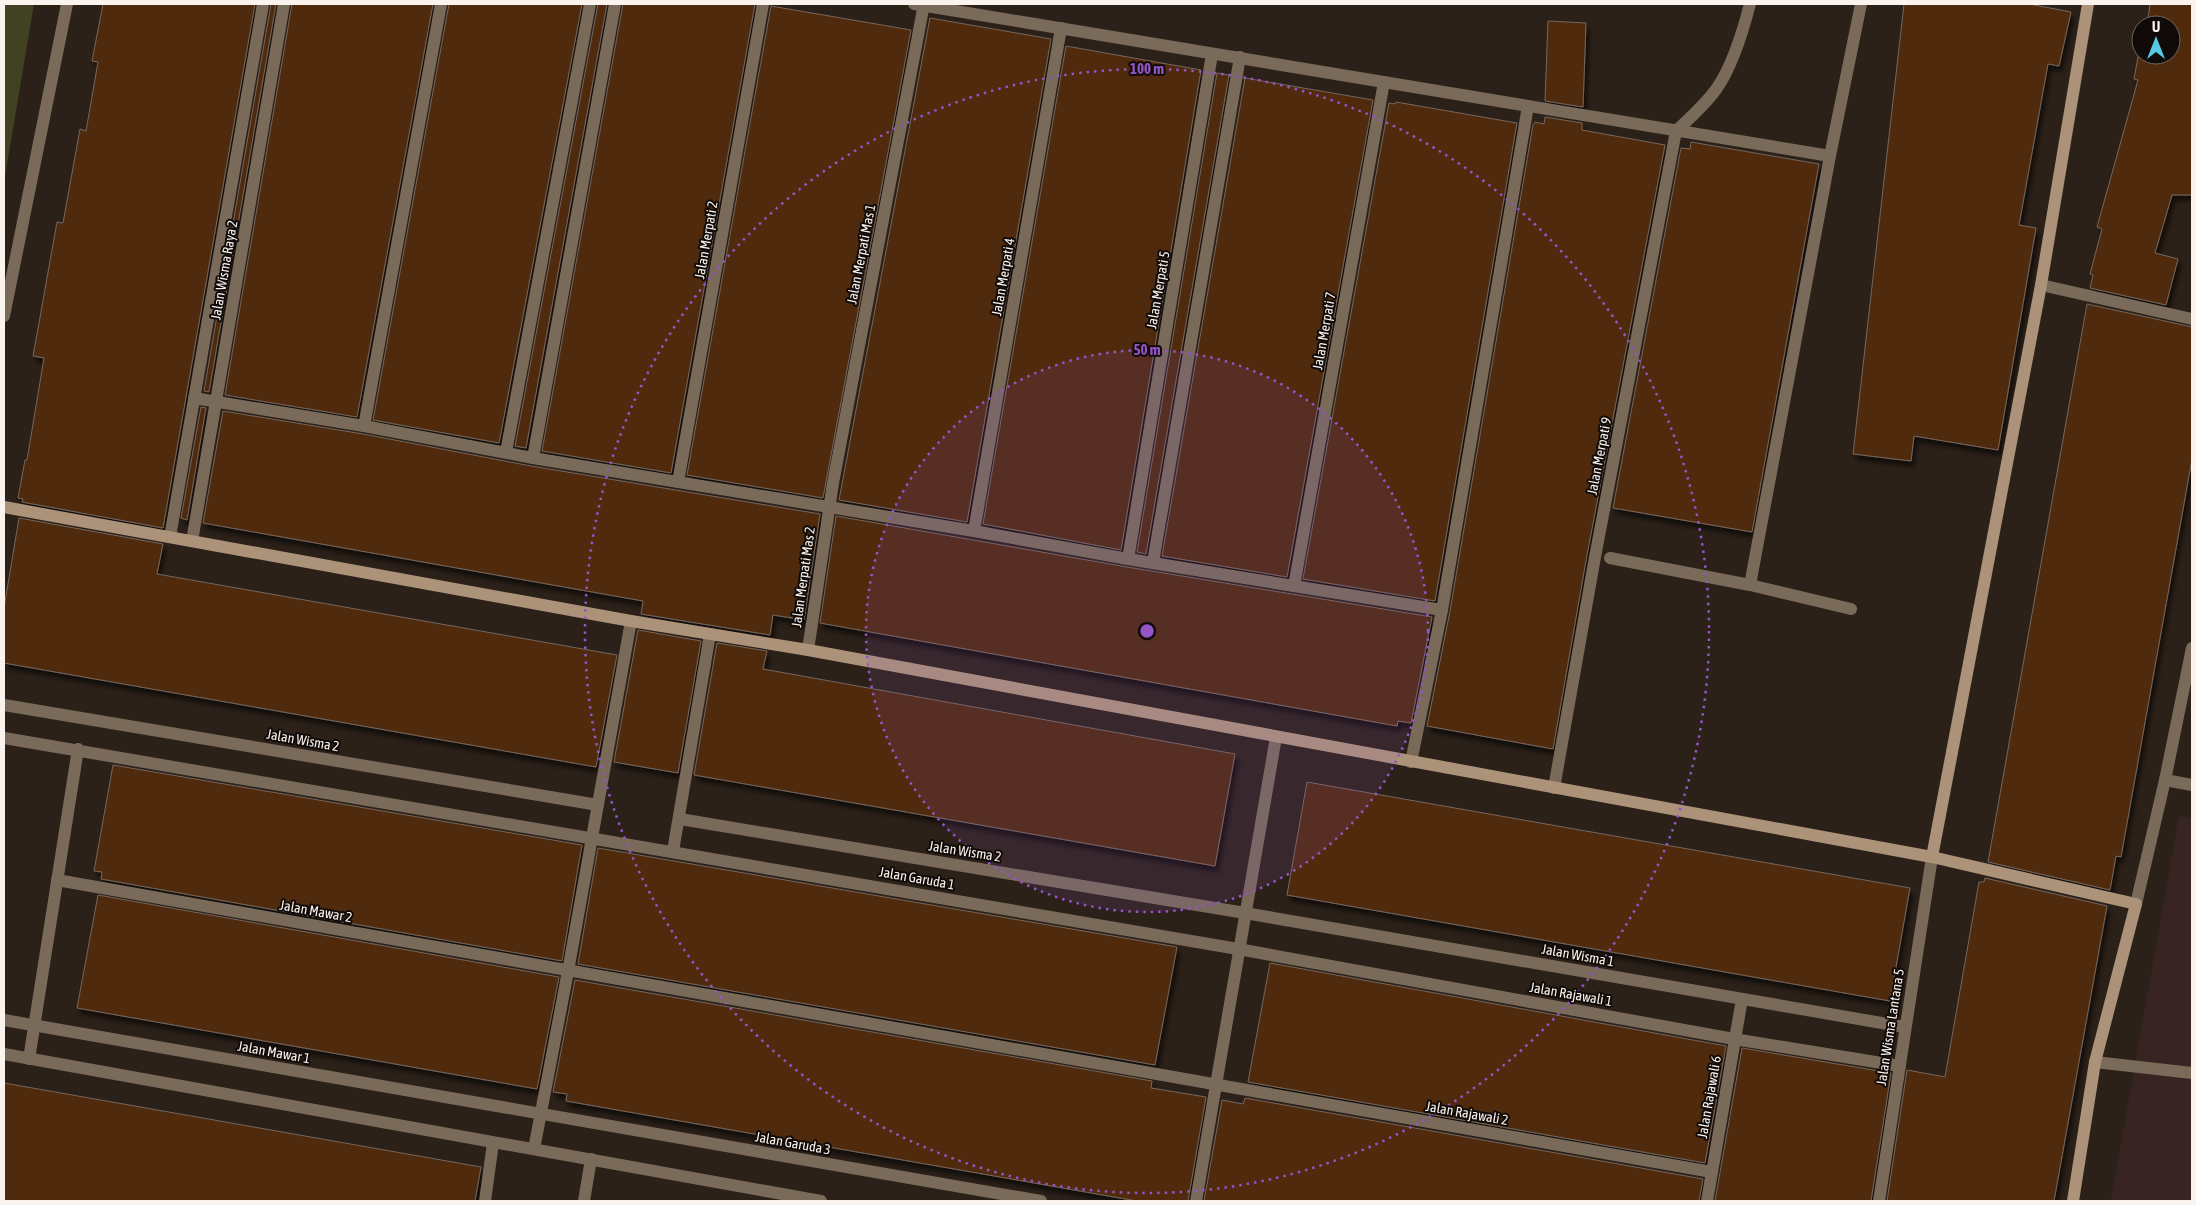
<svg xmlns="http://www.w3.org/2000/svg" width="2196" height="1205" font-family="'Asap Condensed',sans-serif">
  <defs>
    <filter id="shadow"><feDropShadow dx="3" dy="5.5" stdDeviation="2.5" flood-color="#0009"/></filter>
  </defs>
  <rect width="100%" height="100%" fill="#2c2119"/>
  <polygon fill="#382523" points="2179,816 2192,819 2192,1201 2111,1201"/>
  <polygon fill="#414222" points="4,4 34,4 4,182"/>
  <g fill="#4f2a0d" stroke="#75675e" filter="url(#shadow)">
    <polygon points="103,4 255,4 163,528 22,502 23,499 18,498 25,460 27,460 44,358 33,356 39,323 57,222 63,223 80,129 86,131 98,62 92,61"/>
    <polygon points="271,4 276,4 209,392 204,391"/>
    <polygon points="292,4 433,4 357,417 225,395"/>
    <polygon points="449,4 582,4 499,443 373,420"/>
    <polygon points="598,4 607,4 526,448 515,446"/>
    <polygon points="623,4 755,4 671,473 542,451"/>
    <polygon points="1904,4 2029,4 2071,12 2059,66 2048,64 2019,225 2036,228 1998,450 1914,436 1911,461 1853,454"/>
    <polygon points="2150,4 2192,4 2192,195 2172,195 2155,253 2178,259 2166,305 2090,288 2093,275 2090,274 2102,229 2097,227 2138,80 2134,79 2140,46 2141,55 2171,55 2171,25 2147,25"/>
    <polygon points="771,6 911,30 823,498 687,475"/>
    <polygon points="930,18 1051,39 967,522 839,500"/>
    <polygon points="1548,21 1586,23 1583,107 1545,101"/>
    <polygon points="1066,46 1201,70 1121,550 983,524"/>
    <polygon points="1217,73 1229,75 1146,554 1137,552"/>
    <polygon points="1245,78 1373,100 1287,577 1162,556"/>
    <polygon points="1396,102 1517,123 1435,601 1303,579 1389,103 1395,104"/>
    <polygon points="1545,117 1582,123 1582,130 1665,145 1587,555 1553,749 1427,726 1450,611 1533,125 1535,122 1544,124"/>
    <polygon points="1691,142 1819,164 1752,532 1613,508 1681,148 1690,149"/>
    <polygon points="2087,304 2192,327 2192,459 2121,857 2116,856 2110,890 1988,862"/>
    <polygon points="201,407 206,408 187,520 181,518"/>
    <polygon points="223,411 363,434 531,466 820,514 804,620 773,615 770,635 641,614 643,601 203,523"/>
    <polygon points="836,516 1127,567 1432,617 1411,723 1398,721 1397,726 820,623"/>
    <polygon points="19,518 163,544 157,574 617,655 596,767 4,663 4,608"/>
    <polygon points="638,630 701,641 678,773 614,762"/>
    <polygon points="717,643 767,651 763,669 1235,754 1215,866 694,775"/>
    <polygon points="113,765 582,845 562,961 101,879 102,872 94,871"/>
    <polygon points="1307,782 1910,888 1890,1001 1287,895"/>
    <polygon points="598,848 1177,947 1155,1065 578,964"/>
    <polygon points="1985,878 2107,906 2054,1201 1887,1201 1907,1070 1945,1077 1979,882 1984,882"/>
    <polygon points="98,895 559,977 537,1089 77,1008"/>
    <polygon points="1270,963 1726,1046 1705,1163 1248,1082"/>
    <polygon points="575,980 1152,1081 1151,1088 1206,1097 1188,1201 1137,1201 566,1101 567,1094 553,1092"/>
    <polygon points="1742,1048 1891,1073 1871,1201 1715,1201"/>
    <polygon points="4,1083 481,1167 475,1201 4,1201"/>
    <polygon points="1245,1098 1703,1179 1699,1201 1204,1201 1222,1100 1243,1104"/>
  </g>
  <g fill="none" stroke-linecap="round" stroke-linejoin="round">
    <g stroke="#796a5a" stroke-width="12">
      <polyline points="2165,780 2192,785"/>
      <polyline points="2095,1062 2192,1073"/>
    </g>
    <g stroke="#796a5a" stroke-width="12">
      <polyline points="914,4 1830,156"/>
      <polyline points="2041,285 2192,319"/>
      <polyline points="4,316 67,4"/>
      <polyline points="194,398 364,426 533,458 974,531 1128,559 1442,610"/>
      <polyline points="364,426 441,4"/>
      <polyline points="506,452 590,4"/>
      <polyline points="533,458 615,4"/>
      <polyline points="678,482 763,4"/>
      <polyline points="974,531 1061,28"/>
      <polyline points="170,537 263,4"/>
      <polyline points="192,541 284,4"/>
      <polyline points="1610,558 1750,585 1851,609"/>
      <polyline points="1128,559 1212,54"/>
      <polyline points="1153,562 1240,57"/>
      <polyline points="1750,585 1830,156 1861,4"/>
      <polyline points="1294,586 1384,82"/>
      <polyline points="808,650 833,483 924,4"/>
      <polyline points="4,705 598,805"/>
      <polyline points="4,738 1238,949 1734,1039 1900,1066"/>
      <polyline points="1411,762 1442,610 1528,106"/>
      <path d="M1554,788L1595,557L1676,131C1691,117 1706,104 1717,88C1733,65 1743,31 1750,4"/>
      <polyline points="680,819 1245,913 1905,1027"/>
      <polyline points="673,851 710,634"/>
      <polyline points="57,880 1712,1172"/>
      <polyline points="2136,904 2165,780 2192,648"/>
      <polyline points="4,1020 1041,1201"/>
      <polyline points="4,1054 821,1201"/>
      <polyline points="29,1059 78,749"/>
      <polyline points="534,1149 568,971 631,621"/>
      <polyline points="485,1201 493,1143"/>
      <polyline points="584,1201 591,1159"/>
      <polyline points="1196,1201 1276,737"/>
      <polyline points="1707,1201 1742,999"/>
      <polyline points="1879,1201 1932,857"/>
    </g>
    <g stroke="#ab9279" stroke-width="12">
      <polyline points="4,507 631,621 808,650 1932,857 2136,904 2095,1062 2073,1201"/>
      <polyline points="1932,857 2041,285 2088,4"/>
    </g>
  </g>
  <circle cx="1147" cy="631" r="281" fill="#9554c8" fill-opacity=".12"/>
  <g fill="none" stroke="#9554c8" stroke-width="2.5" stroke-dasharray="2.5 5">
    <circle cx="1147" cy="631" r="281"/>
    <circle cx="1147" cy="631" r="562"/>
  </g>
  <g text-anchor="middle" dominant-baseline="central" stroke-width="4" stroke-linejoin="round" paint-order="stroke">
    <g font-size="14" fill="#fbf3ee" stroke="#100b08">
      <text transform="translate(706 240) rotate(-80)">Jalan Merpati 2</text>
      <text transform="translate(861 254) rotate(-79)">Jalan Merpati Mas 1</text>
      <text transform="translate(224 270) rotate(-80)">Jalan Wisma Raya 2</text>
      <text transform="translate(1003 277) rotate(-80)">Jalan Merpati 4</text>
      <text transform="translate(1158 290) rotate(-80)">Jalan Merpati 5</text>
      <text transform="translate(1324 331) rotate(-80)">Jalan Merpati 7</text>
      <text transform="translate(1599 456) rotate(-79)">Jalan Merpati 9</text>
      <text transform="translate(803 577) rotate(-82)">Jalan Merpati Mas 2</text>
      <text transform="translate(303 740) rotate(10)">Jalan Wisma 2</text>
      <text transform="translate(965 851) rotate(9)">Jalan Wisma 2</text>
      <text transform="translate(917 878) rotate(10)">Jalan Garuda 1</text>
      <text transform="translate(316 911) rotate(10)">Jalan Mawar 2</text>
      <text transform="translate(1578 955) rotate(10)">Jalan Wisma 1</text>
      <text transform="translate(1571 994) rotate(10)">Jalan Rajawali 1</text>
      <text transform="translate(1890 1027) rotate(-81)">Jalan Wisma Lantana 5</text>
      <text transform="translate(274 1052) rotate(10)">Jalan Mawar 1</text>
      <text transform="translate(1709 1097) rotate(-80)">Jalan Rajawali 6</text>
      <text transform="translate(1467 1113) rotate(10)">Jalan Rajawali 2</text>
      <text transform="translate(793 1143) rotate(10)">Jalan Garuda 3</text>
    </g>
  </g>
  <circle cx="1147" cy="631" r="8" fill="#9554c8" stroke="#100b08" stroke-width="2.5"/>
  <g font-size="15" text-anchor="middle" font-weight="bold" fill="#9554c8" stroke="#100b08" stroke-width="4" stroke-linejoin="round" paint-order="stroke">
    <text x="1147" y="74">100 m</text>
    <text x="1147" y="355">50 m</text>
  </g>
  <rect width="2196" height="1205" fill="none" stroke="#fbf3ee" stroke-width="10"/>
  <g transform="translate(2156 40)"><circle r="24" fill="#100b08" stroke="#6e6864"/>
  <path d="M0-4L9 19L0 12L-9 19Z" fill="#57c9e2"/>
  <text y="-8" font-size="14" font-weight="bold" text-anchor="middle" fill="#fbf3ee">U</text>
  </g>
</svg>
